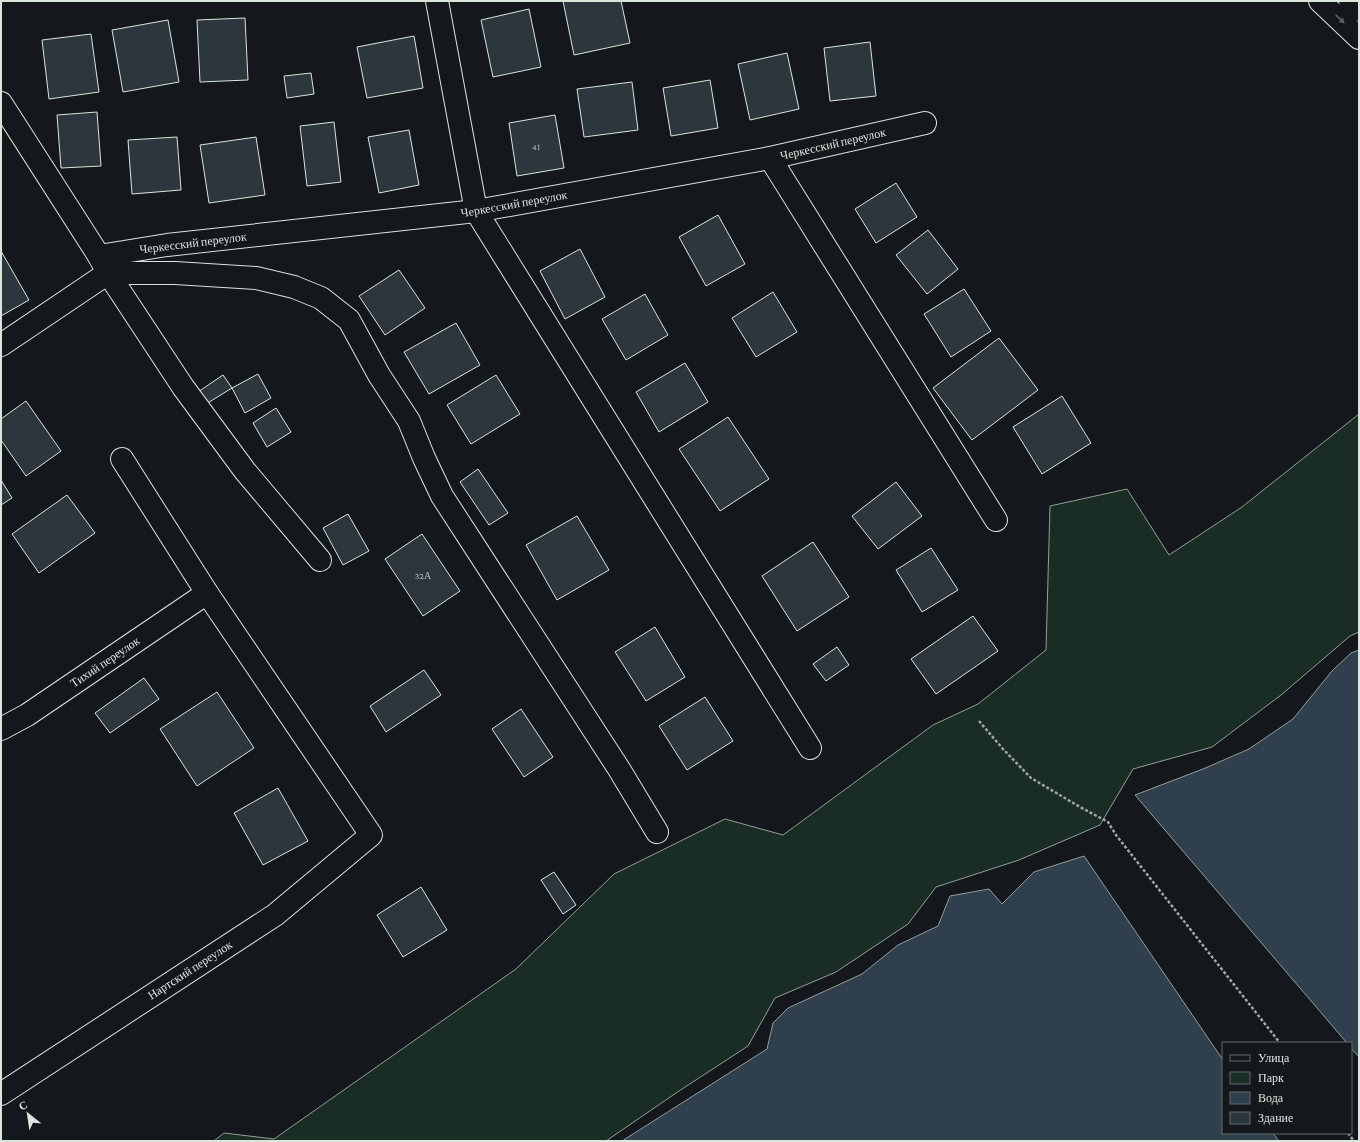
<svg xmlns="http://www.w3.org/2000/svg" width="1360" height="1142" font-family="'Crimson Pro',serif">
  <rect width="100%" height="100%" fill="#14181c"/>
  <polygon fill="#1a2d24" stroke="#939e99" points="1359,414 1359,632 1350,636 1281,695 1212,747 1133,769 1100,825 1019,860 936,887 908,924 836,972 775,998 748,1046 679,1091 606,1141 214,1141 224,1133 274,1139 516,969 614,874 725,819 783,835 933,725 978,704 1046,650 1050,506 1127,489 1169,555 1242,507"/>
  <g fill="#2f3f4d" stroke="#939e99">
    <polygon points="1359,650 1359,1057 1351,1048 1351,1043 1347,1043 1135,795 1203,769 1249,749 1293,719 1332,671 1351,653"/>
    <polygon points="1084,856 1223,1060 1223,1133 1273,1133 1279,1141 622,1141 767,1049 773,1023 788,1008 862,974 898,945 938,926 950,896 989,889 1002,904 1034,872"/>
  </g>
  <g fill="#2c363c" stroke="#d8e6dc">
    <polygon points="563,1 621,1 630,43 574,55"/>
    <polygon points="529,9 541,67 493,77 481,20"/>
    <polygon points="245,18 248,80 200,82 197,20"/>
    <polygon points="168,20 179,82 123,92 112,30"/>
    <polygon points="91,34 99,92 49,99 42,40"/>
    <polygon points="414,36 423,88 367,98 357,47"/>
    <polygon points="870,42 876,96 830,101 824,48"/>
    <polygon points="787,53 799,109 750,120 738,64"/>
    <polygon points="311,73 314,94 287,98 284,76"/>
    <polygon points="710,80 718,128 671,136 663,88"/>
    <polygon points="632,82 638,130 584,137 577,89"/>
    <polygon points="97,112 101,166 61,168 57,115"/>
    <polygon points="555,115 564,168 517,176 509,123"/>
    <polygon points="334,122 341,182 307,186 300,126"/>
    <polygon points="409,130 419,185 379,193 368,137"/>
    <polygon points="177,137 181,190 132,194 128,140"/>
    <polygon points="256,137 265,195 209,203 200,145"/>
    <polygon points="896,183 917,217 876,243 855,209"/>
    <polygon points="718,215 745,264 706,286 679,237"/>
    <polygon points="928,230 958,269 927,294 896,255"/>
    <polygon points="580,249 605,297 565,319 540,271"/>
    <polygon points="1,251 29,300 1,316"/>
    <polygon points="399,270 425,308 385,335 359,296"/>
    <polygon points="964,289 991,331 951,357 924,314"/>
    <polygon points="773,292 797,332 756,357 732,318"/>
    <polygon points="645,294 668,335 626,360 602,319"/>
    <polygon points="456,323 480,365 429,394 404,352"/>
    <polygon points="999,338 1038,390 972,440 933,388"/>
    <polygon points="685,363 708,402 659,432 636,392"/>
    <polygon points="258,374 271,398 245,413 232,388"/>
    <polygon points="223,375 232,388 206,404 198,392"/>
    <polygon points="496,375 520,414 471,444 447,405"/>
    <polygon points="1062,396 1091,443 1042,474 1013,427"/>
    <polygon points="26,401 61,451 26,476 1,440 1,419"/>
    <polygon points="276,408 291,432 267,447 253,423"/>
    <polygon points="728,417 769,479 720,511 679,449"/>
    <polygon points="478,469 508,513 489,525 460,482"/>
    <polygon points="1,480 12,498 1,505"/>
    <polygon points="896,482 922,516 878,549 852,516"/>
    <polygon points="67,495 95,533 39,573 12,534"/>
    <polygon points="348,514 369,551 343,565 323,528"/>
    <polygon points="577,516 609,570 557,600 526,545"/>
    <polygon points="422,534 460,591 423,616 385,559"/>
    <polygon points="813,542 849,597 797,631 762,576"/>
    <polygon points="931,548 958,590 922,612 896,570"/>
    <polygon points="973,616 998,651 936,694 911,659"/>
    <polygon points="655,627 685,677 646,701 615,652"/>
    <polygon points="837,647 849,665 826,681 813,664"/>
    <polygon points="424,670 441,695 386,732 370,706"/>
    <polygon points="144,678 159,699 110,733 95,713"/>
    <polygon points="217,692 254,748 197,786 160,729"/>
    <polygon points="705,697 733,741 687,770 659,726"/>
    <polygon points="521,709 553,757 524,777 492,729"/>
    <polygon points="278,788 308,841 263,865 234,813"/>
    <polygon points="554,872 576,905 563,914 541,880"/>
    <polygon points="421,887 447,930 403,957 377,915"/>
  </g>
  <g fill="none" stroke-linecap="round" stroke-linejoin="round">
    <defs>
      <g id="minor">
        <polyline points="437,1 476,211 810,748"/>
        <polyline points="1,103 99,256 108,273 183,387 245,471 320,560"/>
        <polyline points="770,158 996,520"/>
        <polyline points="99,256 167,245 476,211 770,158 925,123"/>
        <polyline points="1,345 108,273 175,273 256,278 294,287 321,298 349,320 379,375 409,421 424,458 442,496 619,769 657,832"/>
        <polyline points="1,729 27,715 207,593"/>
        <polyline points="1,1094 275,915 371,835 207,593 122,459"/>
      </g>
      <g id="major">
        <polyline points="1320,1 1359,38"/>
        <polyline points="1350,1 1359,10"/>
      </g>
    </defs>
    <use href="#minor" stroke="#d8e6dc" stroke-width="24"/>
    <use href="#major" stroke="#d8e6dc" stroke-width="24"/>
    <g stroke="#9da8a2" stroke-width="2.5" stroke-dasharray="3 2" stroke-linecap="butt">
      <polyline points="979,721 1003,749 1031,778 1080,807 1108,822 1116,835 1280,1043"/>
      <polyline points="1348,1133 1354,1141"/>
    </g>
    <use href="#minor" stroke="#14181c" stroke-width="22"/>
    <use href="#major" stroke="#14181c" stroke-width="22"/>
  </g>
  <defs><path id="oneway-solid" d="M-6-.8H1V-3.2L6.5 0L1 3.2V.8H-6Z"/></defs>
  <use fill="#59605f" href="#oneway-solid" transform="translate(1340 19) rotate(44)"/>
  <g text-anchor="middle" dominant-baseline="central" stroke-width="3" stroke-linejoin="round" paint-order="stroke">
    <g font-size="10" fill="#adbab4">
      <text x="536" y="146">41</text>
      <text x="423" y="575">32А</text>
    </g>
    <g font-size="12" fill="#d8e6dc" stroke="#14181c">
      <text transform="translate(833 144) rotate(-13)">Черкесский переулок</text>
      <text transform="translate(514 204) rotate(-10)">Черкесский переулок</text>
      <text transform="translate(193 243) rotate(-7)">Черкесский переулок</text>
      <text transform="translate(105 662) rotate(-34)">Тихий переулок</text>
      <text transform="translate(190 970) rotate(-33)">Нартский переулок</text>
    </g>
  </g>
  <rect width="1360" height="1142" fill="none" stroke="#d8e6dc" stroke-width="4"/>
  <rect x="1222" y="1042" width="130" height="92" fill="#14181c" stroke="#626a69"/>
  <rect x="1230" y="1055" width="20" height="6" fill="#14181c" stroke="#626a69"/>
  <text x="1258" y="1062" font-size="12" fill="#d8e6dc">Улица</text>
  <rect x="1230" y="1072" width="20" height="12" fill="#1a2d24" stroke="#626a69"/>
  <text x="1258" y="1082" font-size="12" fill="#d8e6dc">Парк</text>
  <rect x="1230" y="1092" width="20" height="12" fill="#2f3f4d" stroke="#626a69"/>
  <text x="1258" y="1102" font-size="12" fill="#d8e6dc">Вода</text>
  <rect x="1230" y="1112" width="20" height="12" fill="#2c363c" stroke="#626a69"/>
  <text x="1258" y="1122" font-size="12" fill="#d8e6dc">Здание</text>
  <g transform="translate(28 1114) rotate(330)" stroke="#14181c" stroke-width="3" paint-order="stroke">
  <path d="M0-3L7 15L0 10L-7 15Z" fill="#d8e6dc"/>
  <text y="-6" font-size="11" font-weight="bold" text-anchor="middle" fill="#d8e6dc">С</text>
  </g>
</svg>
